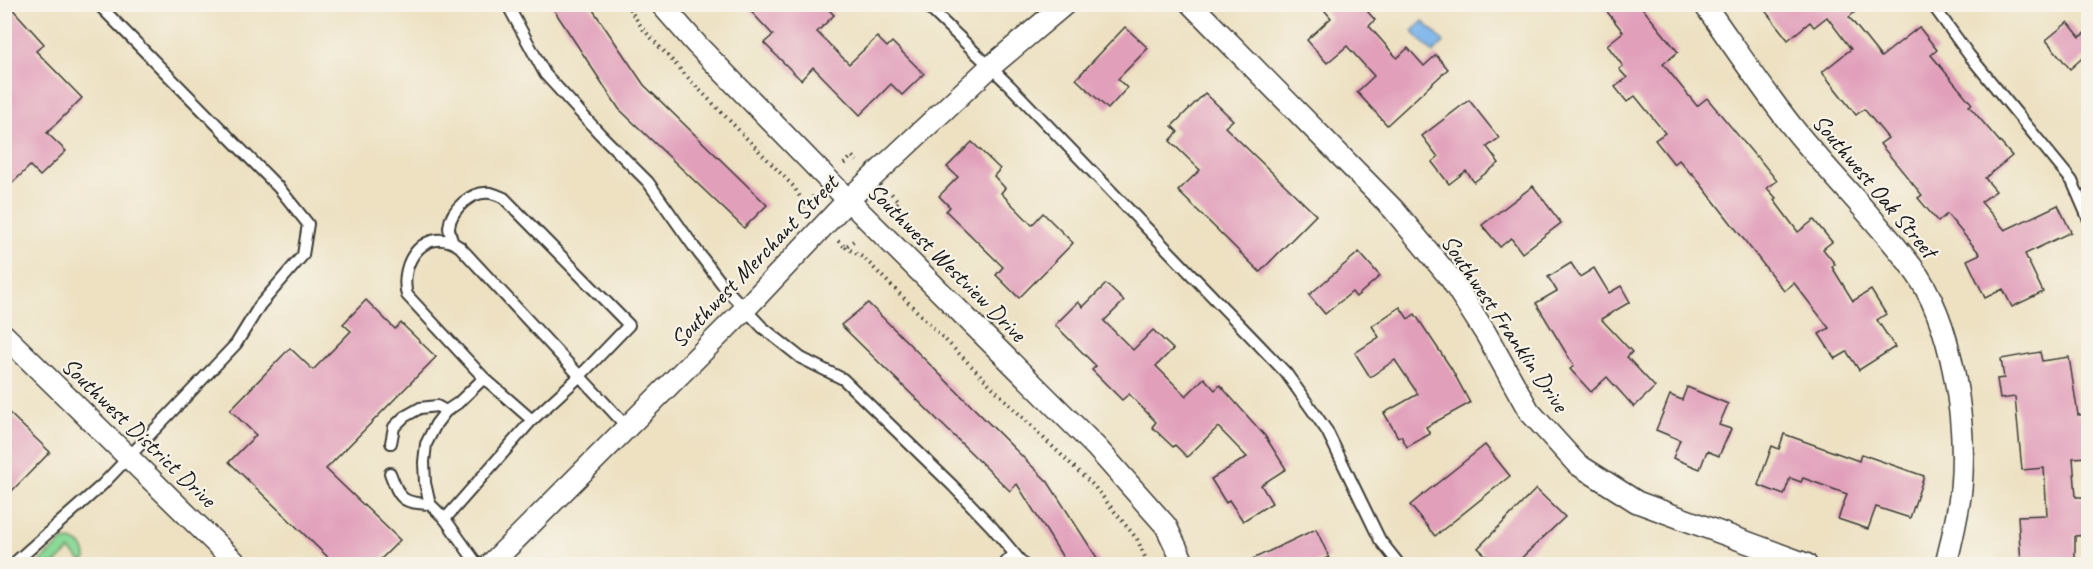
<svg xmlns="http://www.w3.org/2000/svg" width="2093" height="569" font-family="Caveat,sans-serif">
  <rect width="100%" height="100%" fill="#f7f3e8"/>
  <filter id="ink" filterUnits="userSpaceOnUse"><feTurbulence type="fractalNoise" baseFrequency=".0167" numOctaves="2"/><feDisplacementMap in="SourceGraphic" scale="12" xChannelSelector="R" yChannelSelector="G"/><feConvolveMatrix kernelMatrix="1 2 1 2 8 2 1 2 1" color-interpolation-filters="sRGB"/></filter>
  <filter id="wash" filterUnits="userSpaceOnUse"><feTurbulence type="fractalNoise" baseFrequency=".008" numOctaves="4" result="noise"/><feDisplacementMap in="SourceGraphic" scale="24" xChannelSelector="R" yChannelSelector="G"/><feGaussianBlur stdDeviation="1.35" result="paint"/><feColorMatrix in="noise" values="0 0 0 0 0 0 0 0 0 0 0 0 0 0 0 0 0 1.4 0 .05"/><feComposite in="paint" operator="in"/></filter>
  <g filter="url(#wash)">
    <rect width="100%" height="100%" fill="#ede1c2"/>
    <path fill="#8bd997" stroke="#547a5a" stroke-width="1.5" d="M71,540C81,544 86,547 86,559L82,562L70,550L55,564H38L63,541Z"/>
    <polygon fill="#78b3ea" stroke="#4a6883" stroke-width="1.5" points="1423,21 1444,42 1433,53 1412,31"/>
    <g id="blocks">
      <g fill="#e19fba">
        <polygon points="4,4 8,4 44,44 36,51 82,98 47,133 66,151 40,176 30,166 4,191"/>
        <polygon points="550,4 589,4 644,85 767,205 744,228 619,109"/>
        <polygon points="744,4 823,4 834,15 817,32 849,64 877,37 887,47 892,42 924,74 902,95 891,84 860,115 813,67 801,80 764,43 773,35"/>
        <polygon points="1319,4 1361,4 1375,20 1369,26 1397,58 1408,48 1424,66 1436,55 1448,69 1387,125 1357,92 1374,76 1347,46 1327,63 1307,40 1331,18"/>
        <polygon points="1601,4 1639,4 1678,52 1663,64 1697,106 1707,98 1756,157 1757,156 1777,181 1767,188 1776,198 1774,200 1798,232 1814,220 1832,242 1823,249 1835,264 1832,267 1853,301 1871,290 1886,314 1877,320 1895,347 1859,370 1847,352 1835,359 1819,334 1829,328 1794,283 1784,291 1692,173 1691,174 1679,160 1674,164 1655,140 1665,133 1635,96 1627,102 1615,87 1627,78 1619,69 1623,66 1607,45 1623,32"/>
        <polygon points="1760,4 1865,4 1849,17 1881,57 1919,27 1937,50 1931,55 1972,104 1969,106 2012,156 1985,178 1996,191 1981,202 2005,230 2058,205 2071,232 2025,254 2043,292 2012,307 2003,289 1985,298 1967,260 1980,254 1947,214 1938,222 1918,198 1922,195 1880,144 1888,138 1864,109 1856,115 1822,72 1851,49 1827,17 1814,27 1810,22 1788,40"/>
        <polygon points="2068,22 2080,37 2088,30 2088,53 2070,69 2046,40"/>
        <polygon points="1125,27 1148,48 1118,79 1127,88 1108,109 1076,79"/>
        <polygon points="1205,93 1233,120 1225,127 1316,215 1260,272 1178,191 1200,170 1170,141 1178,132 1172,126"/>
        <polygon points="1469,100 1499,138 1487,147 1499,163 1474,182 1466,171 1449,184 1432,162 1438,157 1422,136"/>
        <polygon points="972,142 1000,169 994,176 1005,188 1001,193 1032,225 1043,213 1073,243 1019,298 996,275 1003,267 946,211 950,207 939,196 958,177 947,167"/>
        <polygon points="1533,186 1561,223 1522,253 1511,238 1500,247 1482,225"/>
        <polygon points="1359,252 1380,276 1356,297 1352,292 1325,314 1309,295"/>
        <polygon points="1571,263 1580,277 1594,268 1609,293 1621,286 1630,302 1601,319 1632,352 1627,357 1655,387 1634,407 1607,377 1591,392 1570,369 1574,366 1536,303 1557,291 1548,277"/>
        <polygon points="1106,284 1124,301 1104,321 1133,350 1153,330 1173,349 1156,366 1186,396 1204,378 1215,390 1220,385 1265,436 1286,469 1261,485 1272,503 1243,521 1229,500 1226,503 1211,479 1247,457 1218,427 1187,457 1175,445 1173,447 1152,427 1156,422 1129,394 1122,400 1092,370 1096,366 1055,325 1078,302 1083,307"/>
        <polygon points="366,300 395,329 401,323 436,357 326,469 400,540 376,564 335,564 229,462 256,435 230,410 290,348 313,370 351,331 343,324"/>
        <polygon points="868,303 1048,482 1101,564 1067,564 1017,484 1010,491 841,325"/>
        <polygon points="1400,307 1408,319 1415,314 1451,368 1470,403 1426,427 1430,434 1407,447 1401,436 1398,437 1384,413 1418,394 1395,360 1370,377 1355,353 1379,337 1372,326"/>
        <polygon points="2040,352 2042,361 2069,357 2078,415 2088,414 2088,457 2073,458 2076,497 2088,497 2088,535 2075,536 2075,564 2021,564 2018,516 2047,515 2044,468 2022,470 2015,397 2000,399 1997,379 2004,378 2001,359"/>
        <polygon points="1687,387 1728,404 1719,425 1731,429 1719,456 1707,451 1700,469 1673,458 1680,440 1656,430 1670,395 1682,400"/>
        <polygon points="4,408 50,452 4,499"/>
        <polygon points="1784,434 1859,461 1861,454 1924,476 1910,518 1876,507 1868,529 1838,519 1847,494 1803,478 1801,482 1790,478 1784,495 1758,485 1772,446 1779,449"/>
        <polygon points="1485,445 1510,476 1435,536 1410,505"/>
        <polygon points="1536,489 1565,517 1515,564 1495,564 1478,548"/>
        <polygon points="1316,529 1329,557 1313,564 1242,564"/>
      </g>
    </g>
  </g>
  <g filter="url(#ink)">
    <use href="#blocks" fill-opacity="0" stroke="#3b3a35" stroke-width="1.5"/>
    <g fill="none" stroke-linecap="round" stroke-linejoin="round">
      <defs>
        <g id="service">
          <polyline points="507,4 545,74 600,134 648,182 694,247 726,289 762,327 801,358 843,379 953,486 992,527 1023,564"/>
          <polyline points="925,4 1010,86 1286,373 1327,431 1380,540 1399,564"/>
          <polyline points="1932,4 1969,55 2072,181 2088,218"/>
          <path d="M452,241C451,237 449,231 449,227C451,209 472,190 491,193C495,194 500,196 504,198L629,325L580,376L532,420L484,378"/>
          <polyline points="391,443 394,427 404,417 420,408 437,406 446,411"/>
          <path d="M390,473C400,499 401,503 430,504"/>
          <polyline points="445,519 532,420"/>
          <polyline points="13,564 102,485 236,344 260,305 303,255 308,224 279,188 98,4"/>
          <path d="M477,564L445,519L430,504L425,483L424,462L426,444L436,424L446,411L458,403L484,378L407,295C398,261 427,224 460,247L627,427"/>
          <polyline points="1004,564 1014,554"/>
        </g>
        <g id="minor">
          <polyline points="661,4 697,45 848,200 1096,447 1166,526 1184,564"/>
          <polyline points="1191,4 1394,210 1451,279 1486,334 1529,411 1577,464 1637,502 1806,564"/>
          <path d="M1704,4C1734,46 1762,89 1794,129C1832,176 1876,219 1912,267C1953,322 1967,422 1961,489C1958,514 1952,540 1946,564"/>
          <polyline points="4,335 237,564"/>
          <polyline points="491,564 745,309 848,200 989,68 1065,4"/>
        </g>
      </defs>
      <use href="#service" stroke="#3b3a35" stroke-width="14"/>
      <use href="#minor" stroke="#3b3a35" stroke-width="24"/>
      <g stroke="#3b3a35" stroke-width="4" stroke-dasharray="1.5 4.5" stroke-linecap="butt">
        <polyline points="626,4 643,29 691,81 794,187 808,210"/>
        <polyline points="844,164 852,156 857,161"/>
        <polyline points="804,206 814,196"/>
        <polyline points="888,211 899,202 889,191"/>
        <polyline points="838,241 845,247 855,240"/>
        <polyline points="845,247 864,258 1034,429 1093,485 1137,539 1148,564"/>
      </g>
      <use href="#service" stroke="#fff" stroke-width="10"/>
      <use href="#minor" stroke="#fff" stroke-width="21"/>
    </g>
  </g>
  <g text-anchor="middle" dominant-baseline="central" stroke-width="4.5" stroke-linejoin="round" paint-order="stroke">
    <g font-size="24" fill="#1c1c1c" stroke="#f7f3e8">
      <text transform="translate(1875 186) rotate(50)">Southwest Oak Street</text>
      <text transform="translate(754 261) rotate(-46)">Southwest Merchant Street</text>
      <text transform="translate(947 262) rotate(45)">Southwest Westview Drive</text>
      <text transform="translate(1505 323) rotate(56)">Southwest Franklin Drive</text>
      <text transform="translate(139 432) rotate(44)">Southwest District Drive</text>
    </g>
  </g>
  <rect width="2093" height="569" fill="none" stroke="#f7f3e8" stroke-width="24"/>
</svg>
